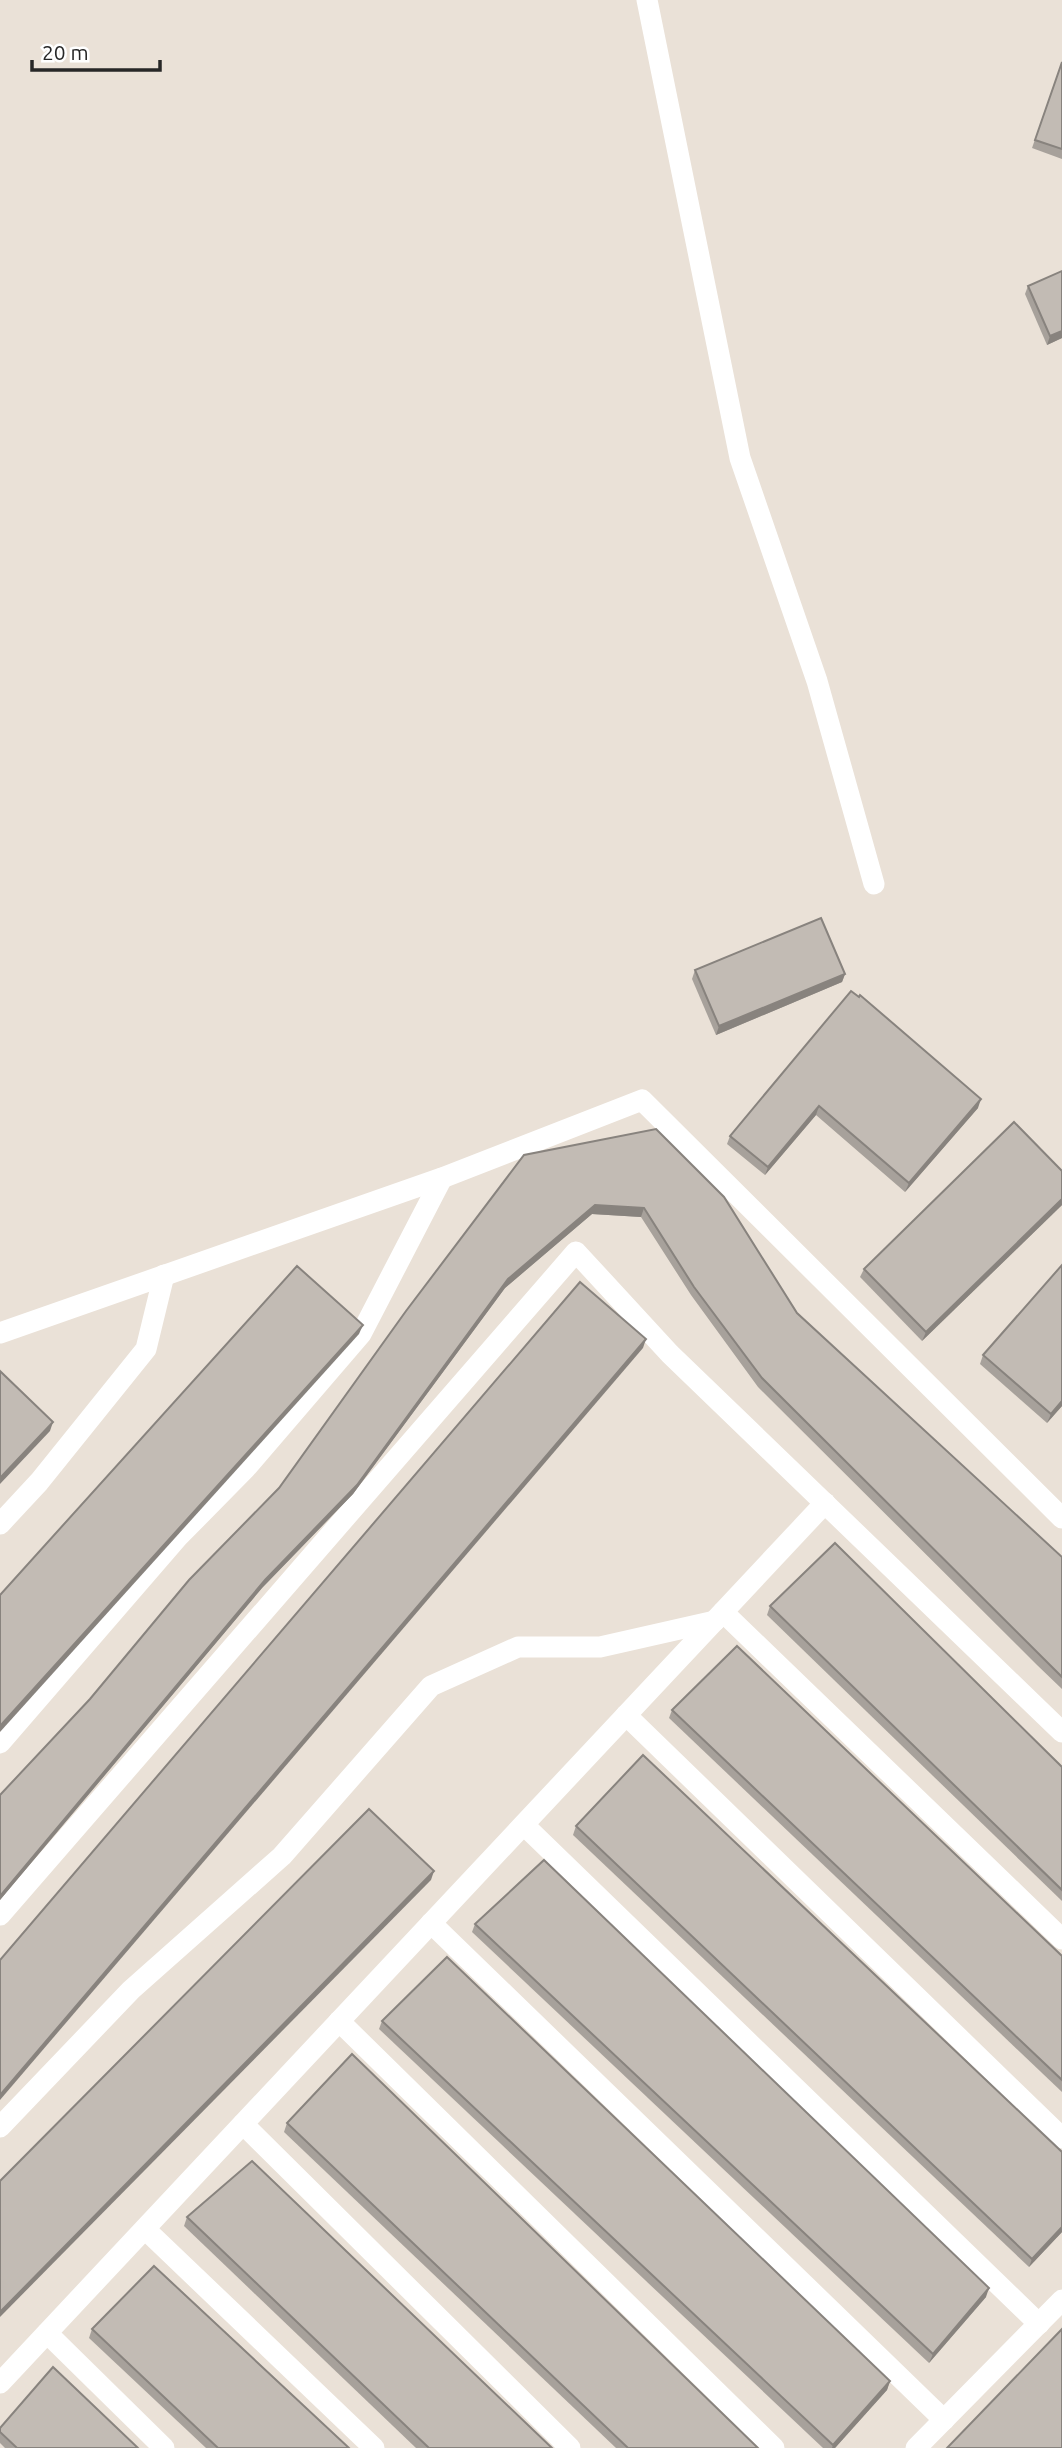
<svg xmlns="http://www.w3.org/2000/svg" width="1062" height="2448" font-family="Ubuntu,sans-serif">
  <rect width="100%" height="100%" fill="#eae1d7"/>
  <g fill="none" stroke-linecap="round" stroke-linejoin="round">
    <g stroke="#fff" stroke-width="21">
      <polyline points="647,0 740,458 817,681 874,884"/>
      <polyline points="0,1333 442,1178 642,1100 1062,1518"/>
      <polyline points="0,1524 39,1482 146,1349 164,1275"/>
      <polyline points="723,1612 1062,1939"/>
      <polyline points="626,1715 1062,2138"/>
      <polyline points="0,1743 178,1537 245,1469 361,1334 442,1178"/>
      <polyline points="524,1825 1039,2324"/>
      <polyline points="0,1915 576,1252 670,1354 1062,1732"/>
      <polyline points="431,1923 944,2420"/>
      <polyline points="339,2021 774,2448"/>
      <polyline points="243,2124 570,2448"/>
      <polyline points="0,2127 131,1990 282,1856 431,1686 518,1647 600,1647 715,1621"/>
      <polyline points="145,2229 374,2448"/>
      <polyline points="47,2333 164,2448"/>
      <polyline points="0,2383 825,1503"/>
      <polyline points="916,2448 1062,2300"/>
    </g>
  </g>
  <g fill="#a7a19b">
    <polygon points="1062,62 1062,159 1032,148"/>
    <polygon points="1028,286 1062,338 1047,345 1025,294"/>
    <polygon points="695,970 845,974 842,982 716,1035 692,979"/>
    <polygon points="851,991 978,1108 905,1192 816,1115 765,1175 727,1144 730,1136"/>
    <polygon points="656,1129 797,1313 1062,1557 1062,1689 1037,1665 758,1387 691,1295 641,1217 592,1214 505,1288 353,1494 262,1588 0,1900 0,1795"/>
    <polygon points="1062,1171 1062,1205 922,1341 860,1277 864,1269"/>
    <polygon points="983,1355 1062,1406 1047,1423 980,1364"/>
    <polygon points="770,1606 1062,1767 1062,1901 767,1615"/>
    <polygon points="672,1710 1062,1956 1062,2092 669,1718"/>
    <polygon points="576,1826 1062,2152 1062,2232 1029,2267 573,1835"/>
    <polygon points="475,1924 986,2297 929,2363 472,1932"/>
    <polygon points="382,2021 890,2381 887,2390 835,2448 823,2448 379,2029"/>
    <polygon points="287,2123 758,2448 616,2448 284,2132"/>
    <polygon points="187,2217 552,2448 416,2448 184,2226"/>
    <polygon points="92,2329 349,2448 206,2448 89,2338"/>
    <polygon points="0,2428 138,2448 5,2448 0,2443"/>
  </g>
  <g fill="#88837e">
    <polygon points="1062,331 1062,338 1047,345 1050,336"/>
    <polygon points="845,974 842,982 716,1035 719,1026"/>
    <polygon points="981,1099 978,1108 905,1192 909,1183"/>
    <polygon points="819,1106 816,1115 765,1175 768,1167"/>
    <polygon points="1062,1199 1062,1205 922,1341 926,1332"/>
    <polygon points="595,1205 644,1208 641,1217 592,1214 505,1288 353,1494 262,1588 0,1900 0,1896 508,1279"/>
    <polygon points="363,1325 359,1334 0,1732 0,1726"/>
    <polygon points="646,1339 643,1348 0,2100 0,2095"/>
    <polygon points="1062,1401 1062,1406 1047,1423 1051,1414"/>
    <polygon points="53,1422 50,1431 0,1484 0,1478"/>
    <polygon points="434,1871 431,1880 0,2317 0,2312"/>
    <polygon points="1062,2227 1062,2232 1029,2267 1032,2259"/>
    <polygon points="989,2288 986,2297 929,2363 933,2354"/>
    <polygon points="890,2381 887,2390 835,2448 832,2448 833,2445"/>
  </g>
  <g fill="#c2bbb4" stroke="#88837e" stroke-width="2">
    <polygon points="1062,62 1062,149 1035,140"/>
    <polygon points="1062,271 1062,331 1050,336 1028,286"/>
    <polygon points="821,918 845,974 719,1026 695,970"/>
    <polygon points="851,991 859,997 860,995 981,1099 909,1183 819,1106 768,1167 730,1136"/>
    <polygon points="1014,1122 1062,1171 1062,1199 926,1332 864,1269"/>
    <polygon points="656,1129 724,1197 797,1313 1062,1557 1062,1677 762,1378 694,1287 644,1208 595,1205 508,1279 357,1485 265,1580 0,1896 0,1795 90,1699 189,1580 279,1488 406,1311 524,1155"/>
    <polygon points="1062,1265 1062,1401 1051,1414 983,1355"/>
    <polygon points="297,1266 363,1325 0,1726 0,1595"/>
    <polygon points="580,1282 646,1339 0,2095 0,1960"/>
    <polygon points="0,1371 53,1422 0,1478"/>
    <polygon points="835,1543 1062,1767 1062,1890 770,1606"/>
    <polygon points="737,1646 1062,1956 1062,2080 672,1710"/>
    <polygon points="643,1755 1062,2152 1062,2227 1032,2259 576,1826"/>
    <polygon points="369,1809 434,1871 0,2312 0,2181"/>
    <polygon points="544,1860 989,2288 933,2354 475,1924"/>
    <polygon points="447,1957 890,2381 833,2445 382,2021"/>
    <polygon points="352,2054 758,2448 628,2448 287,2123"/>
    <polygon points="252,2161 552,2448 429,2448 187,2217"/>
    <polygon points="154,2266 349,2448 218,2448 92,2329"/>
    <polygon points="1062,2329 1062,2448 947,2448"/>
    <polygon points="53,2367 138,2448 17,2448 0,2432 0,2428"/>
  </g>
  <path d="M32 60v10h128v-10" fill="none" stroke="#272727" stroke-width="3.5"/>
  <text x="42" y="60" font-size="21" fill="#272727" stroke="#ffffff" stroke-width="5" paint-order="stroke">20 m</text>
</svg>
